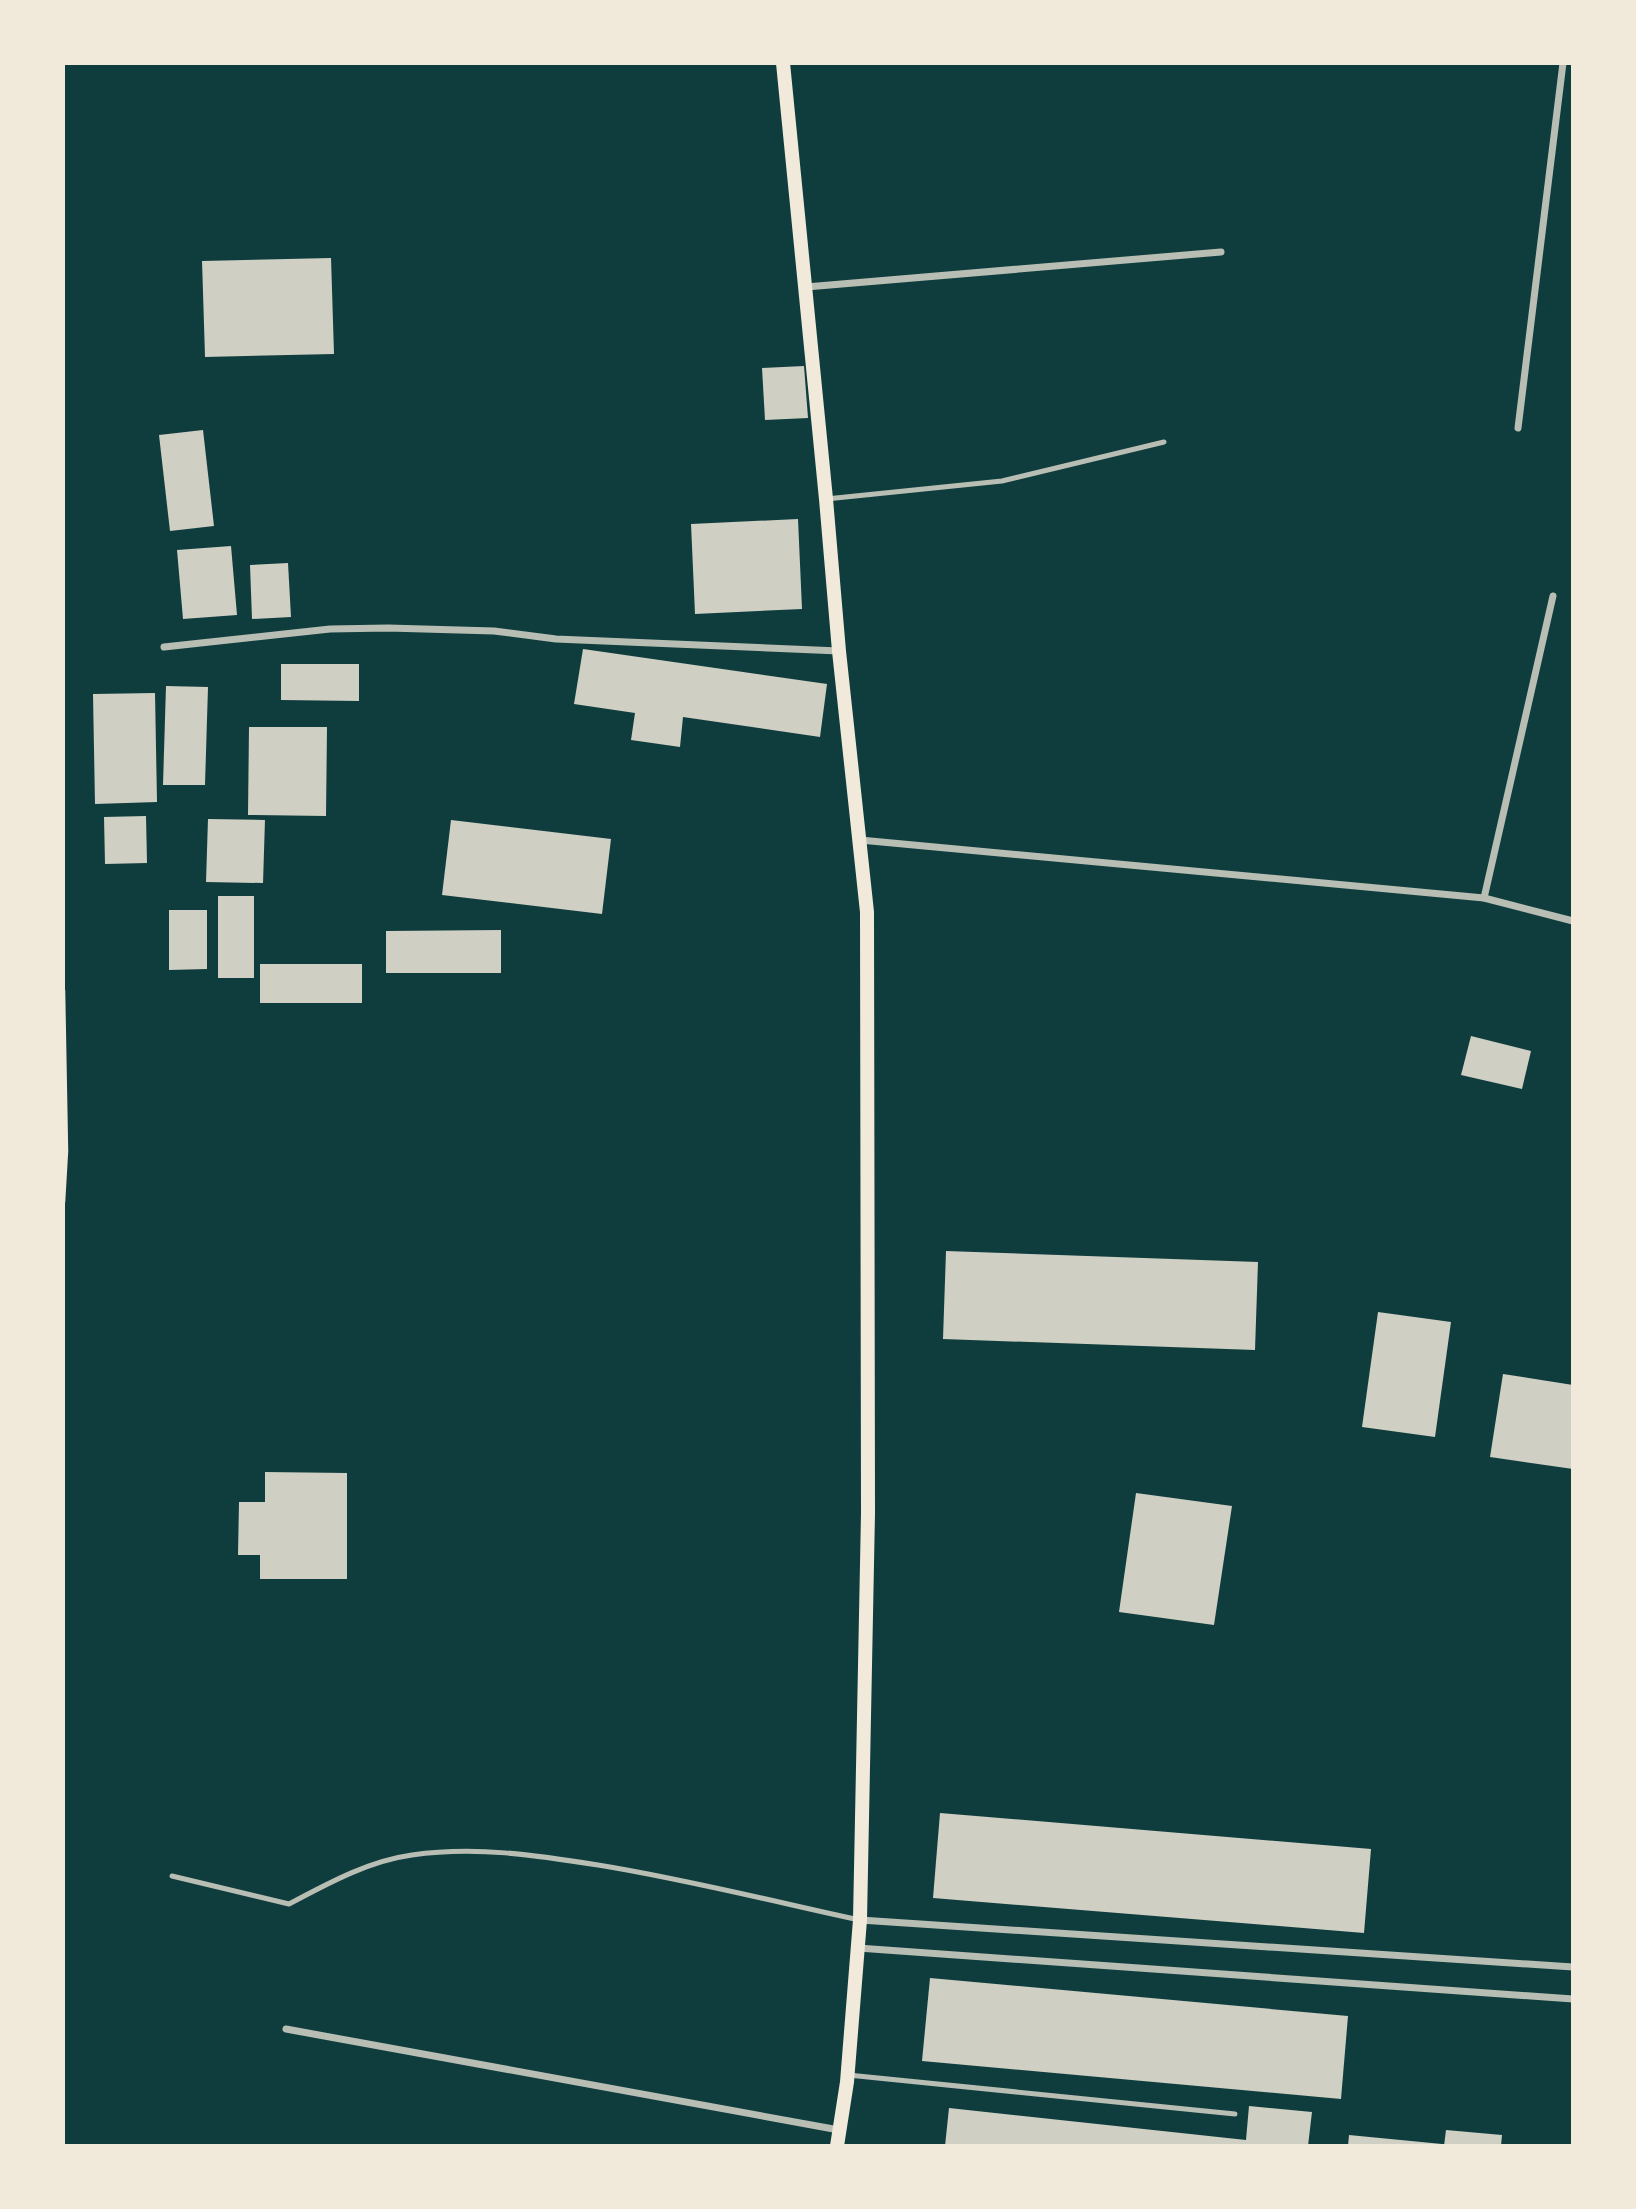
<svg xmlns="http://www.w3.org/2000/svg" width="1636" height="2209" font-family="Manrope,sans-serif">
  <rect width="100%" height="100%" fill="#0f3d3e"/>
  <g fill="#cfcfc3">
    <polygon points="331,258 334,354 205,357 202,261"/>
    <polygon points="804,366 808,418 765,420 762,368"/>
    <polygon points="203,430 214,526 170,531 159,435"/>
    <polygon points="798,519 802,609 695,614 691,524"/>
    <polygon points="231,546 237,615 183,619 177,550"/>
    <polygon points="288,563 291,617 252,619 250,565"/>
    <polygon points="583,649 827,684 820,737 683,717 680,747 631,740 635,713 574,704"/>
    <polygon points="281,664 359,664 359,701 281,700"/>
    <polygon points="166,686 208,687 205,785 163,785"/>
    <polygon points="155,693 157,802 95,804 93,694"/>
    <polygon points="249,727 327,727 326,816 248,815"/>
    <polygon points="146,816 147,863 105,864 104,817"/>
    <polygon points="208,819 265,820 263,883 206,882"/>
    <polygon points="451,820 611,839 602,914 442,895"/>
    <rect x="218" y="896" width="36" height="82"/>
    <polygon points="169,910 207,910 207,969 169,970"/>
    <polygon points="501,930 501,973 386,973 386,931"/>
    <rect x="260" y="964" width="102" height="39"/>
    <polygon points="1471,1036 1531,1051 1522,1089 1461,1075"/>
    <polygon points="946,1251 1258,1262 1255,1350 943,1339"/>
    <polygon points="1378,1312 1451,1322 1435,1437 1362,1427"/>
    <polygon points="1503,1374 1573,1385 1573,1469 1490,1457"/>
    <polygon points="265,1472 347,1473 347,1579 260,1579 260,1555 238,1555 239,1502 265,1502"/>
    <polygon points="1136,1493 1232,1506 1214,1625 1119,1612"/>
    <polygon points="940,1813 1371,1849 1364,1933 933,1898"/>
    <polygon points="930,1978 1348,2016 1341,2099 922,2061"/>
    <polygon points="1249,2106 1312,2112 1308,2146 945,2146 949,2108 1246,2140"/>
    <polygon points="1446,2130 1502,2135 1501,2146 1444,2146"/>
    <polygon points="1349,2135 1442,2144 1442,2146 1348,2146"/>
  </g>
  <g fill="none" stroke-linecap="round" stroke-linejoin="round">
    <polyline stroke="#f1e9da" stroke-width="4.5" points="63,990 66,1151 63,1202"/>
    <g stroke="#b8beb3" stroke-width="5">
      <polyline points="826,499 1002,481 1164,442"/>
      <path d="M172,1876L289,1904C327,1884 368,1861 412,1855C475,1846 535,1855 598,1865C685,1879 772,1901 859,1920"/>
      <polyline points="848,2075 1235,2114"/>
    </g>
    <g stroke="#b8beb3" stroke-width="7">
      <polyline points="806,287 1221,252"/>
      <polyline points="1518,428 1563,63"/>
      <polyline points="164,647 330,629 388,628 494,631 556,639 839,651"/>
      <polyline points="860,840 1484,898 1573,921"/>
      <polyline points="1484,898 1553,596"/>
      <polyline points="860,1920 1573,1967"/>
      <polyline points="858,1948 1573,1999"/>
      <polyline points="286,2029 839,2130"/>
    </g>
    <polyline stroke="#f1e9da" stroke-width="14" points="783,63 826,499 839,651 867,912 868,1513 860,1920 847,2082 837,2146"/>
  </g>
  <rect width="1636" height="2209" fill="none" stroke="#f1e9da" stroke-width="130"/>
</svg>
